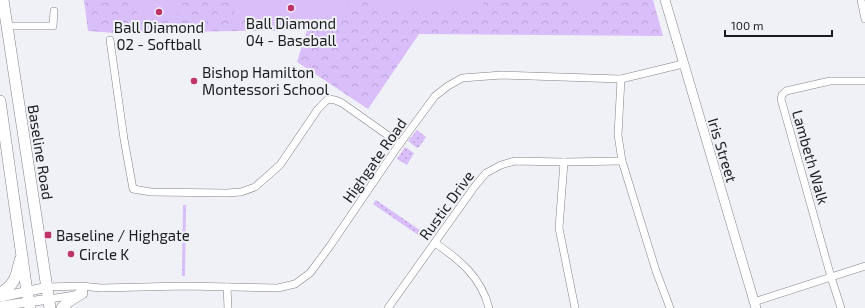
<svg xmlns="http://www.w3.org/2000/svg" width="865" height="308" font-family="'Exo 2',sans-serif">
  <defs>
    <pattern id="grass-dots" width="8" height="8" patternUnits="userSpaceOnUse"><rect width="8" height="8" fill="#dabefa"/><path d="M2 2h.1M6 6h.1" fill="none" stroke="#baa3d6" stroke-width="1.8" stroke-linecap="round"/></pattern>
    <pattern id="park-crowns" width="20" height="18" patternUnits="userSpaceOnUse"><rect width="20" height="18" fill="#dabefa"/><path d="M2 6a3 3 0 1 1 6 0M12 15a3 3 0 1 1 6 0" fill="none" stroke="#baa3d6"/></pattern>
  </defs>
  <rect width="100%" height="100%" fill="#eff1f6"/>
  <g fill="url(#grass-dots)">
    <polygon points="417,130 426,137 419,147 417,148 408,141"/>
    <polygon points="405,147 414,153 407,165 397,159"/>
    <polygon points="376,200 427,235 424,239 373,204"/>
    <polygon points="183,205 186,205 185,276 182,276"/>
  </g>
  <polygon fill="url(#park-crowns)" points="84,0 653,0 663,36 419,34 368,109 297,62 307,30 114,33 88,31"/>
  <g fill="#dabefa">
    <path d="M138,0H183V1C178,26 162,21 141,21L137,18Z"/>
    <polygon points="232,0 348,0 347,16 343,20 236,18"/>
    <rect x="374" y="0" width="109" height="7"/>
    <polygon points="562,0 599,0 594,10 588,12"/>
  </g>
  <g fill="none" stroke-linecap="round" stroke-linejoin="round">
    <defs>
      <g id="minor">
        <polyline points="861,0 865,19"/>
        <polyline points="7,26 53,26 54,11"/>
        <polyline points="110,40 124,139 133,189 151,192 227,193 241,192 255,187 280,165 318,109 328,99 335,100 342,103 400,144"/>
        <polyline points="621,79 618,135 622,161 656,271 670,308"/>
        <polyline points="564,162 559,228 575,308"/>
        <path d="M435,243C460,260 481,277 489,308"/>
        <polyline points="48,287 81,286 101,288 184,286 278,288 295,284 310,273 330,246 396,149 435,96 448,86 462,78 502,75 621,79 683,64"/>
        <polyline points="227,287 228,308"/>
        <polyline points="49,299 75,295"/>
        <polyline points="754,302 865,266"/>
        <polyline points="388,308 475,186 486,173 501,165 515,161 564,162 622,161"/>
        <polyline points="841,308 831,277 781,99 782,95 786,91 830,81 865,81"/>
      </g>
      <g id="tertiary">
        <polyline points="665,0 756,308"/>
        <polyline points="0,297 48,287"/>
        <polyline points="0,306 49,299"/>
      </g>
      <g id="primary">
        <polyline points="3,0 50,308"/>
        <polyline points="0,101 27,292 30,308"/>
        <path d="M0,293C15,286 17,274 20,260"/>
        <polyline points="62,308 69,301 82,293"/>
      </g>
    </defs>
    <use href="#minor" stroke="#818388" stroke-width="8"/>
    <use href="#tertiary" stroke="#818388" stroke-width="10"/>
    <use href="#primary" stroke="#818388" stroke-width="12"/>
    <use href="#minor" stroke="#fff" stroke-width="7"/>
    <use href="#tertiary" stroke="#fff" stroke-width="9"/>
    <use href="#primary" stroke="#fff" stroke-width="11"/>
  </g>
  <g fill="#bf3469" stroke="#eff1f6" stroke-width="1.5">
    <circle cx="291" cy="8" r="4"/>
    <circle cx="159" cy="12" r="4"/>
    <circle cx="194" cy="81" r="4"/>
    <rect x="44" y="231" width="8" height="8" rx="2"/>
    <circle cx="71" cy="254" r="4"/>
  </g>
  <g text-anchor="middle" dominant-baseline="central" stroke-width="4" stroke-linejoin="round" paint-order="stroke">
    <g font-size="15" fill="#1b1c1d" stroke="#eff1f6" text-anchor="start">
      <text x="291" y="23" text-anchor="middle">Ball Diamond<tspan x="291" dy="17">04 - Baseball</tspan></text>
      <text x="159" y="27" text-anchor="middle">Ball Diamond<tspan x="159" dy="17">02 - Softball</tspan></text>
      <text x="202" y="72">Bishop Hamilton<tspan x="202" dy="17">Montessori School</tspan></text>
      <text x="56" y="235">Baseline / Highgate</text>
      <text x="79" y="254">Circle K</text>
    </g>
    <g font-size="15" fill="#1b1c1d" stroke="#eff1f6">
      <text transform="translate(723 150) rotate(73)">Iris Street</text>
      <text transform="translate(41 152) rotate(81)">Baseline Road</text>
      <text transform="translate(811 157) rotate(74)">Lambeth Walk</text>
      <text transform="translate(374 160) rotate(-55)">Highgate Road</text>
      <text transform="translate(446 205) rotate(-54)">Rustic Drive</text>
    </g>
  </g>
  <path d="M725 30v6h107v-6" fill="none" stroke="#1b1c1d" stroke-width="2"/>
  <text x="731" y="30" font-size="12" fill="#1b1c1d" stroke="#eff1f6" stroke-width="3" paint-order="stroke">100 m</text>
</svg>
